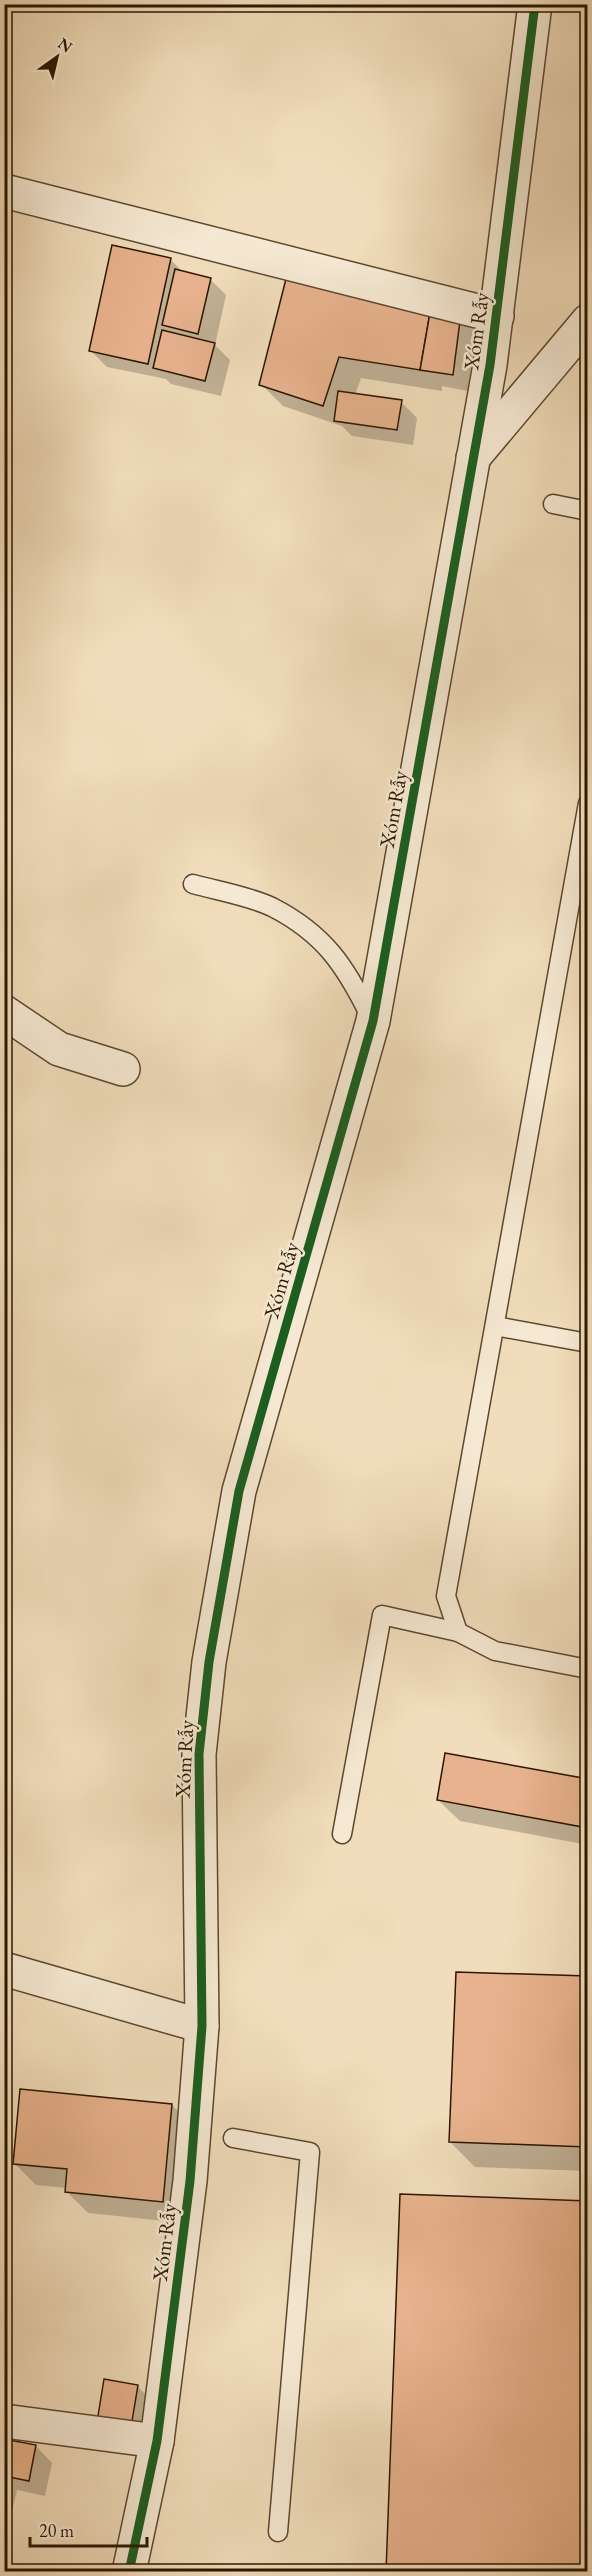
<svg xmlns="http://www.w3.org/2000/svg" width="592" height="2576" font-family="'EB Garamond',serif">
  <rect width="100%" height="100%" fill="#f1ddbb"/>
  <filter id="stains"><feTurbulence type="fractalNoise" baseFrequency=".00333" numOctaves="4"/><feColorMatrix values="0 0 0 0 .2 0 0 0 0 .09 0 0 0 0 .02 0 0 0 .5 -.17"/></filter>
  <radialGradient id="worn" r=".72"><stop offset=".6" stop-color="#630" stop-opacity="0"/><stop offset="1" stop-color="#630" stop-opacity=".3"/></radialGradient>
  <g fill="#0003">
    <polygon points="170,259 184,273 210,279 226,295 215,345 230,360 221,396 171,384 166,379 107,367 91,351"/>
    <polygon points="460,314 476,331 468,391 442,386 442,391 361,378 355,395 401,402 417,418 413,445 352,436 342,426 283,406 261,384"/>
    <polygon points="588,1781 588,1845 460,1821 438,1800"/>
    <polygon points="588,1978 588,2171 475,2167 450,2142"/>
    <polygon points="172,2105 193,2127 184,2223 88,2213 66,2191 66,2188 36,2185 14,2163"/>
    <polygon points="137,2386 146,2395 140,2435 107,2430"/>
    <polygon points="4,2440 36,2446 52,2463 45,2496 17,2490 12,2511 4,2509"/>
  </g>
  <g fill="#e7b28d" stroke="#2b1700" stroke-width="1.5">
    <polygon points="112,245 171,258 148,364 89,351"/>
    <polygon points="175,269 211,278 198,334 162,325"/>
    <polygon points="288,271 431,307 420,370 339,357 323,406 259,385"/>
    <polygon points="431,307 461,313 453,375 420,370"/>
    <polygon points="162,330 215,343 205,381 153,368"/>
    <polygon points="338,391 402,400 397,430 334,421"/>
    <polygon points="445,1753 588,1779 588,1828 437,1800"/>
    <polygon points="456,1972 588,1976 588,2147 449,2142"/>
    <polygon points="20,2089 172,2104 163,2202 65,2192 67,2169 13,2164"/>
    <polygon points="400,2194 588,2201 588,2572 386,2572"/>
    <polygon points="104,2379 138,2385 131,2427 97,2422"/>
    <polygon points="4,2439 36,2445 29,2481 4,2476"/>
  </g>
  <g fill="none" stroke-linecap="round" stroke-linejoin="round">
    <defs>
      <g id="lane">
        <polyline points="553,504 588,511"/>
        <polyline points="588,803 446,1596 458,1632 495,1651 588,1669"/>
        <path d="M193,884C218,891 249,896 272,907C325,934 346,967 371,1018"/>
        <polyline points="495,1326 588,1343"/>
        <polyline points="342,1834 382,1615 458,1632"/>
        <polyline points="233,2138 310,2152 278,2532"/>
      </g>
      <g id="street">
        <polyline points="4,191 497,316"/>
        <polyline points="473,458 588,321"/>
        <polyline points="4,1012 59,1049 123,1069"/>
        <polyline points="4,1969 202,2026"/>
        <polyline points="4,2421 157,2441"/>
        <polyline points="129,2572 157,2441 190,2181 202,2026 199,1754 209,1662 239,1491 373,1021 490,365 535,4"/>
      </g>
    </defs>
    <use href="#lane" stroke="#5c482f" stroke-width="21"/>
    <use href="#street" stroke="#5c482f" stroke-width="36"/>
    <use href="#lane" stroke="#f6e9d3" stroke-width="18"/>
    <use href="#street" stroke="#f6e9d3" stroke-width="33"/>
    <defs>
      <polyline id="cycleway" points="129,2572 157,2441 190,2181 202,2026 199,1754 209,1662 239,1491 373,1021 490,365 535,4"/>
    </defs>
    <use href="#cycleway" stroke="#f6e9d3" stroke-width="13"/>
    <use href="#cycleway" stroke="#1b5e20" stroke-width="9"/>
  </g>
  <g text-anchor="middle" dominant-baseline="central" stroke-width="5" stroke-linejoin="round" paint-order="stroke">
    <g font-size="21" fill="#2b1700" stroke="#f6e9d3">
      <text transform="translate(476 331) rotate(-82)">Xóm Rẫy</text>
      <text transform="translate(393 809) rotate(-80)">Xóm Rẫy</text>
      <text transform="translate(281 1280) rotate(-74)">Xóm Rẫy</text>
      <text transform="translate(184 1759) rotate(-87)">Xóm Rẫy</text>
      <text transform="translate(164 2242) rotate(-83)">Xóm Rẫy</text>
    </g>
  </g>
  <rect width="592" height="2576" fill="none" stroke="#f1ddbb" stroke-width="24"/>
  <rect x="6" y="6" width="580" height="2564" fill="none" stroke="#2b1700" stroke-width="3"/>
  <rect x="12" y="12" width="568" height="2552" fill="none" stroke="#2b1700" stroke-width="1.5"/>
  <g transform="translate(57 57) rotate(34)" stroke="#f6e9d3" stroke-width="4.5" paint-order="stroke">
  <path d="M0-4.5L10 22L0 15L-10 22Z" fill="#2b1700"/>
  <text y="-9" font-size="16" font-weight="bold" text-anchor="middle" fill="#2b1700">N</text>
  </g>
  <path d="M30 2537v9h117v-9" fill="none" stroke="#2b1700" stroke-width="3"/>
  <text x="39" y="2537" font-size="18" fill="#2b1700" stroke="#f6e9d3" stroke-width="4.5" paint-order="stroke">20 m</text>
  <rect width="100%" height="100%" filter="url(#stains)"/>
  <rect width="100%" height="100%" fill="url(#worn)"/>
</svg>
